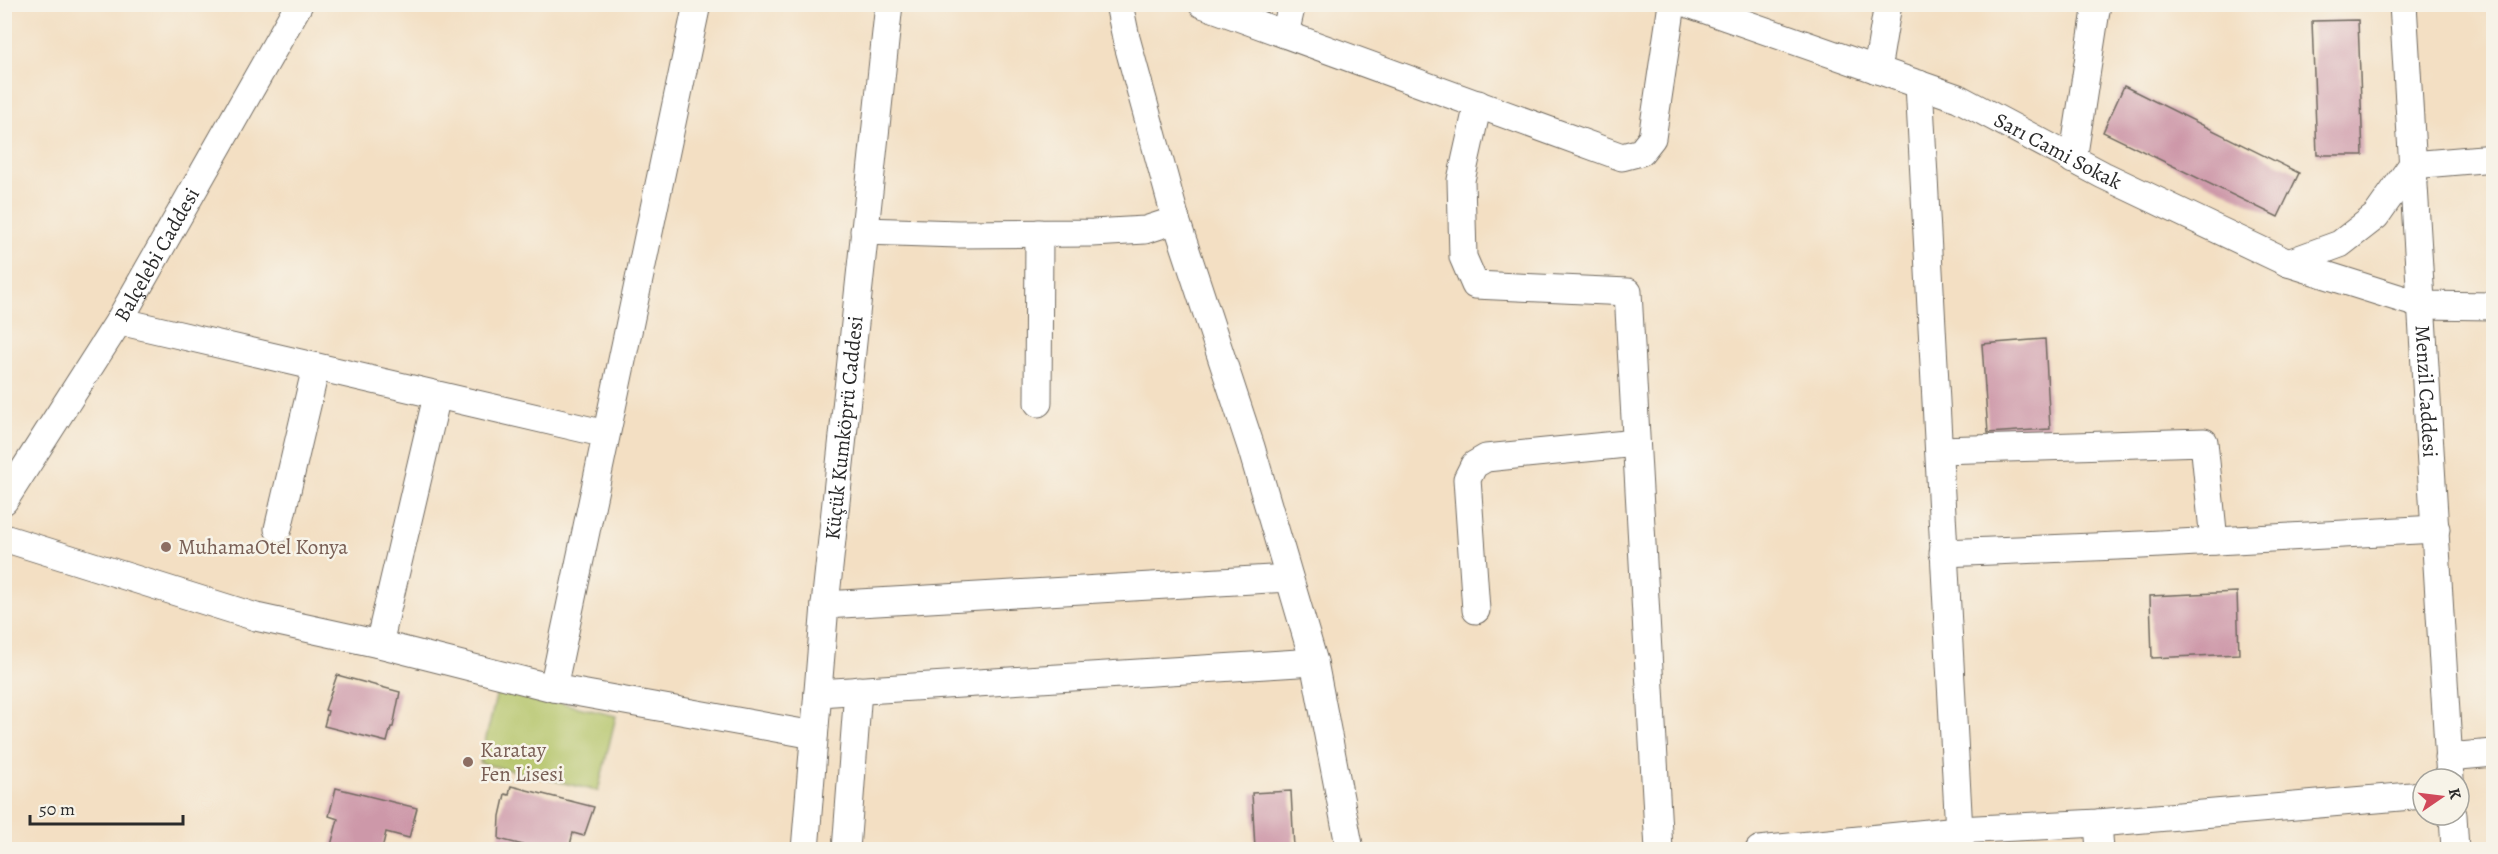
<svg xmlns="http://www.w3.org/2000/svg" width="2498" height="854" font-family="Alegreya,serif">
  <rect width="100%" height="100%" fill="#f7f3e8"/>
  <filter id="ink" filterUnits="userSpaceOnUse"><feTurbulence type="fractalNoise" baseFrequency=".0167" numOctaves="2"/><feDisplacementMap in="SourceGraphic" scale="12" xChannelSelector="R" yChannelSelector="G"/><feConvolveMatrix kernelMatrix="1 2 1 2 8 2 1 2 1" color-interpolation-filters="sRGB"/></filter>
  <filter id="wash" filterUnits="userSpaceOnUse"><feTurbulence type="fractalNoise" baseFrequency=".008" numOctaves="4" result="noise"/><feDisplacementMap in="SourceGraphic" scale="24" xChannelSelector="R" yChannelSelector="G"/><feGaussianBlur stdDeviation="1.35" result="paint"/><feColorMatrix in="noise" values="0 0 0 0 0 0 0 0 0 0 0 0 0 0 0 0 0 1.4 0 .05"/><feComposite in="paint" operator="in"/></filter>
  <g filter="url(#wash)">
    <rect width="100%" height="100%" fill="#f3dfc3"/>
    <polygon fill="#b2c366" stroke="#6e7748" stroke-width="1.5" points="498,688 616,716 598,791 480,763"/>
    <g id="blocks">
      <g fill="#cd98a9">
        <polygon points="2358,20 2363,155 2317,155 2312,21"/>
        <polygon points="2124,86 2299,173 2278,217 2103,132"/>
        <polygon points="2045,339 2050,429 1988,433 1982,344"/>
        <polygon points="2237,592 2239,654 2152,658 2150,596"/>
        <polygon points="337,675 400,692 393,727 391,727 387,742 324,726 328,711 325,710"/>
        <polygon points="511,786 594,807 584,836 573,833 569,849 539,849 499,839 500,816 505,794 509,795"/>
        <polygon points="336,788 417,808 409,838 386,832 382,849 330,849 338,819 329,816"/>
        <polygon points="1291,791 1294,849 1255,849 1252,793"/>
      </g>
    </g>
  </g>
  <g filter="url(#ink)">
    <use href="#blocks" fill-opacity="0" stroke="#716a60" stroke-width="1.5"/>
    <g fill="none" stroke-linecap="round" stroke-linejoin="round">
      <defs>
        <g id="minor">
          <polyline points="1119,4 1126,38 1176,220 1251,447 1314,662 1350,850"/>
          <polyline points="1202,4 1622,157 1641,152 1652,138 1672,4"/>
          <path id="s1" d="M1689,4L1958,98L2103,175L2288,263L2421,305L2494,306"/>
          <path id="s2" d="M2403,4L2450,779"/>
          <polyline points="1285,34 1292,4"/>
          <polyline points="1877,70 1888,4"/>
          <polyline points="1919,84 1960,850"/>
          <polyline points="1478,104 1461,180 1463,257 1475,285 1628,292 1659,850"/>
          <polyline points="2073,160 2097,4"/>
          <polyline points="864,231 958,234 1093,233 1145,230 1176,220"/>
          <polyline points="2288,263 2340,244 2376,216 2412,165 2494,158"/>
          <polyline points="119,321 606,434"/>
          <polyline points="1038,403 1039,233"/>
          <polyline points="1939,450 2204,442 2214,541"/>
          <path id="s3" d="M4,501L119,321L299,4"/>
          <polyline points="278,529 316,367"/>
          <polyline points="4,538 256,617 379,644 553,688 814,735"/>
          <polyline points="1943,553 2142,545 2436,529"/>
          <polyline points="825,605 1289,578"/>
          <polyline points="1476,610 1467,479 1474,465 1486,458 1636,443"/>
          <polyline points="379,644 437,396"/>
          <polyline points="553,688 697,4"/>
          <polyline points="818,693 1314,662"/>
          <polyline points="2448,757 2494,753"/>
          <polyline points="2453,815 2455,850"/>
          <polyline points="2098,823 2100,850"/>
          <path id="s4" d="M805,850L825,605L889,4"/>
          <polyline points="846,850 858,690"/>
          <polyline points="1759,850 1958,830 2098,823 2423,795"/>
        </g>
      </defs>
      <use href="#minor" stroke="#716a60" stroke-width="29"/>
      <use href="#minor" stroke="#fff" stroke-width="27"/>
    </g>
  </g>
  <g fill="#8d6e63" stroke="#f7f3e8" stroke-width="2">
    <circle cx="166" cy="547" r="6"/>
    <circle cx="468" cy="762" r="6"/>
  </g>
  <g text-anchor="middle" dominant-baseline="central" stroke-width="5" stroke-linejoin="round" paint-order="stroke">
    <g font-size="21" fill="#2b2b2b" stroke="#f7f3e8">
      <text stroke="none"><textPath href="#s1" startOffset="398">Sarı Cami Sokak</textPath></text>
      <text stroke="none"><textPath href="#s3" startOffset="290">Balçelebi Caddesi</textPath></text>
      <text stroke="none"><textPath href="#s2" startOffset="388">Menzil Caddesi</textPath></text>
      <text stroke="none"><textPath href="#s4" startOffset="424">Küçük Kumköprü Caddesi</textPath></text>
    </g>
    <g font-size="21" fill="#785e54" stroke="#f7f3e8" text-anchor="start">
      <text x="178" y="547">MuhamaOtel Konya</text>
      <text x="480" y="750">Karatay<tspan x="480" dy="24">Fen Lisesi</tspan></text>
    </g>
  </g>
  <rect width="2498" height="854" fill="none" stroke="#f7f3e8" stroke-width="24"/>
  <g transform="translate(2441 797) rotate(76)"><circle r="28" fill="#f7f3e8" stroke="#a5a39c" stroke-width="1.5"/>
  <path d="M0-4.5L10 22L0 15L-10 22Z" fill="#d1495b"/>
  <text y="-9" font-size="16" font-weight="bold" text-anchor="middle" fill="#2b2b2b">K</text>
  </g>
  <path d="M30 815v9h153v-9" fill="none" stroke="#2b2b2b" stroke-width="3"/>
  <text x="39" y="815" font-size="18" fill="#2b2b2b" stroke="#f7f3e8" stroke-width="4.5" paint-order="stroke">50 m</text>
</svg>
